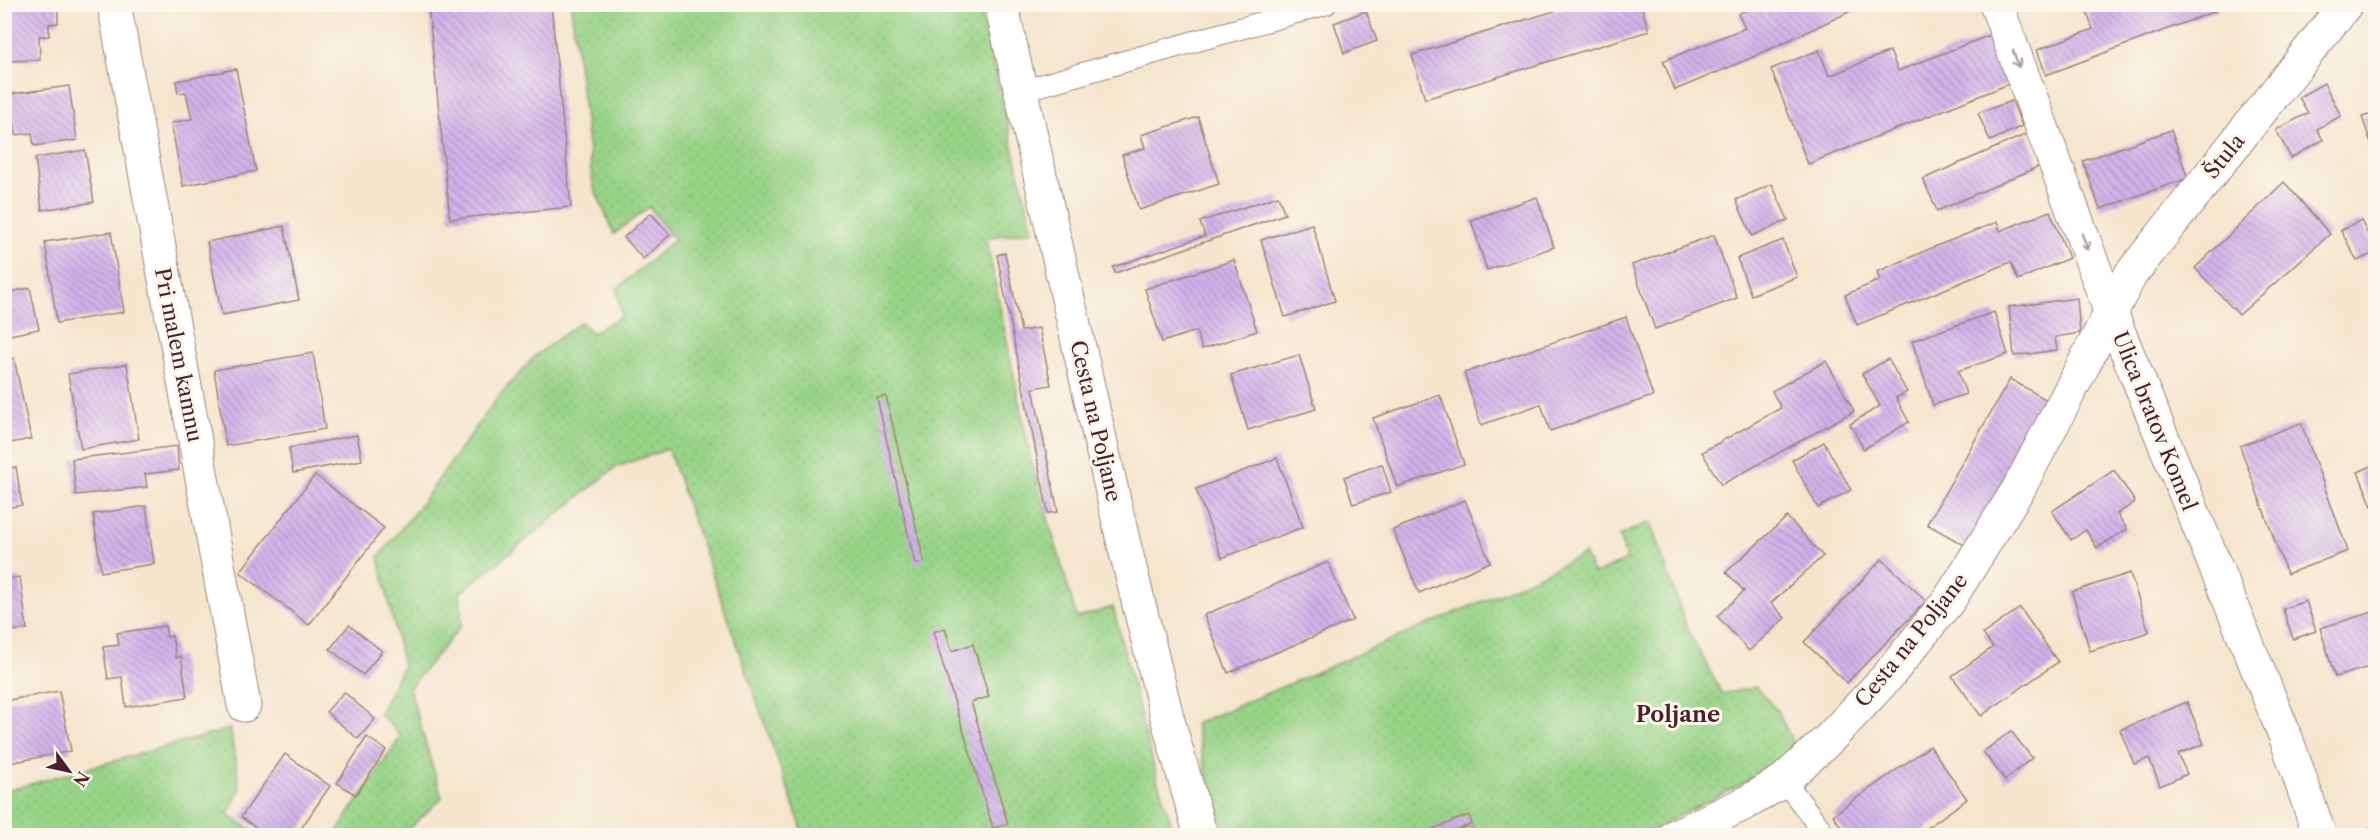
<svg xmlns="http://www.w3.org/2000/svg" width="2380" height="840" font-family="'Libre Caslon Text',serif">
  <defs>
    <pattern id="grass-dots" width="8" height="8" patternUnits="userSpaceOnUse" patternTransform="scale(1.5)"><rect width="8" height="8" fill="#98d387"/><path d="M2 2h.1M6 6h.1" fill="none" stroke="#84b575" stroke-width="1.8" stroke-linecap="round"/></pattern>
    <pattern id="building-back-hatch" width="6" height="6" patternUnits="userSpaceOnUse" patternTransform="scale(1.5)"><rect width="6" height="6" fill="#d1b2ea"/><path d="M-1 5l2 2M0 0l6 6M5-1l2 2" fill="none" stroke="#ac90be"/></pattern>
  </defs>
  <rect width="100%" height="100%" fill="#fbf7ec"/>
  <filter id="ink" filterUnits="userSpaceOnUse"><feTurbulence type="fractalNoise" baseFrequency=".0167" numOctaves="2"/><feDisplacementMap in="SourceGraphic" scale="12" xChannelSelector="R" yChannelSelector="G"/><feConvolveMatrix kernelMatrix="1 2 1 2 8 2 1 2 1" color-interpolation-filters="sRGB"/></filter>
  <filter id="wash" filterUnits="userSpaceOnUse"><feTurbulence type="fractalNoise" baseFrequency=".008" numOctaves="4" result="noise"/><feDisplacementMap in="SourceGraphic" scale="24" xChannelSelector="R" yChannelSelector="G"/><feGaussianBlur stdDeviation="1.35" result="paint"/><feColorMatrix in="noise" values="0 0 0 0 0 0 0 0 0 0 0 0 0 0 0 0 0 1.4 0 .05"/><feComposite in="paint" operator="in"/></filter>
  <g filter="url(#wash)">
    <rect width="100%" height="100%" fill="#f5e5cd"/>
    <g fill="url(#grass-dots)" stroke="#717959" stroke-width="1.5">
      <polygon points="571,5 979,5 1033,231 986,238 1031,460 1077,618 1113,607 1157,779 1175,835 804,835 668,449 616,467 460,593 462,625 409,688 442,798 402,835 334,836 401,736 379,713 403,666 379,557 421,504 498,397 536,355 581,322 592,333 622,316 617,289 675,239 649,207 614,234 593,185"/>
      <polygon points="1650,522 1687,628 1722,694 1756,687 1778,712 1795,747 1779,765 1643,835 1476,835 1474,826 1449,836 1227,836 1206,771 1195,724 1499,594 1584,554 1594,574 1627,560 1619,536"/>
      <polygon points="230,729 240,789 228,814 259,835 5,835 5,791"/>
    </g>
    <g id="blocks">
      <g fill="url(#building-back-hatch)">
        <polygon points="4,4 58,4 58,23 49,24 49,36 39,36 40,60 4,61"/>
        <polygon points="428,4 551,4 571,207 450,219"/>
        <polygon points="1577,4 1641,4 1649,31 1425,99 1412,55"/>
        <polygon points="1758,4 1866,4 1751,58 1675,90 1663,61 1745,28 1738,14"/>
        <polygon points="2109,4 2216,4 2218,10 2046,75 2037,50 2093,29 2087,13"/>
        <polygon points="1366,11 1377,41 1344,53 1334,23"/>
        <polygon points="1990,35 2009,84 1808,164 1771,69 1819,50 1829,76 1890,51 1898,71"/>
        <polygon points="236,69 256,171 183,186 171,123 192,119 186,92 178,93 176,81"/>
        <polygon points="2324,83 2341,116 2317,129 2323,140 2291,158 2276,130 2308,113 2299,97"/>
        <polygon points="69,86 77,140 34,146 32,133 16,135 11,94"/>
        <polygon points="2012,101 2022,126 1990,141 1978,113"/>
        <polygon points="2376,113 2376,154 2375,154 2362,117"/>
        <polygon points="1198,117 1219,184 1139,210 1122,155 1145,148 1141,135"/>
        <polygon points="2171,130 2188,178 2100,209 2083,161"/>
        <polygon points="2027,134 2040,166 1937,211 1923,179"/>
        <polygon points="85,150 94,202 42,210 35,158"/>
        <polygon points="2284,182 2330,234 2239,315 2195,268"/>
        <polygon points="1772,184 1788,220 1752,236 1736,200"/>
        <polygon points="1278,196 1285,214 1115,273 1113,267 1205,236 1200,222"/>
        <polygon points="1537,197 1554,247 1487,270 1471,220"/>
        <polygon points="2050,211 2069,258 2018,280 2011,262 1857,325 1845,295 1880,280 1877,272 1934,247 1997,222 2000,231"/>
        <polygon points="651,213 670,235 643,259 624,237"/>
        <polygon points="2361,220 2376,252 2357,261 2341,230"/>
        <polygon points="1312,224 1335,301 1285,317 1261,240"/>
        <polygon points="284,226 299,300 222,315 207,242"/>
        <polygon points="111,232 124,312 57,323 45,242"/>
        <polygon points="1714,235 1737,298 1655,329 1632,265"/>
        <polygon points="1783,240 1797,277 1751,295 1737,258"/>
        <polygon points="1005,253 1021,331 1039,328 1051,385 1033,388 1058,512 1048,513 997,255"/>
        <polygon points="1234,260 1257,331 1202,349 1196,331 1162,342 1145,289"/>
        <polygon points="30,288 39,329 5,336 5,293"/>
        <polygon points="2077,298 2080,333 2055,337 2057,350 2014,356 2009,307"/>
        <polygon points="1994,312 2008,354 1958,371 1966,394 1933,405 1912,341"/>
        <polygon points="1626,317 1653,396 1550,431 1541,404 1481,425 1464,373"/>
        <polygon points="313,353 325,429 226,446 214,370"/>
        <polygon points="1299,355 1316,409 1248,430 1231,375"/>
        <polygon points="14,358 31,439 5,444 5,360"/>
        <polygon points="1888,359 1907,392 1896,398 1909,422 1864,449 1850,424 1880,406 1862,374"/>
        <polygon points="1826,361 1854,411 1721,485 1702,452 1781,408 1772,391"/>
        <polygon points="127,364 139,439 81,449 68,374"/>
        <polygon points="2010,379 2054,404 1971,549 1927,524"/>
        <polygon points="1440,395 1464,464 1397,487 1373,418"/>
        <polygon points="886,396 924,562 915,564 877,398"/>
        <polygon points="2301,423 2348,551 2287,574 2240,446"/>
        <polygon points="357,435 362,460 293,473 289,448"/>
        <polygon points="1824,442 1851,490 1818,508 1792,460"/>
        <polygon points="177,446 179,470 145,474 147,487 76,495 72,459"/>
        <polygon points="1277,458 1303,527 1222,558 1196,489"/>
        <polygon points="1382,464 1391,492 1353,504 1344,477"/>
        <polygon points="2376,464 2376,505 2372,506 2358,472"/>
        <polygon points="16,467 22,505 5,508 5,469"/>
        <polygon points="2114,470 2135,502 2117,514 2127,529 2097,548 2086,530 2071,540 2052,511"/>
        <polygon points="315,475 384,528 309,625 240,572"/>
        <polygon points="1465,500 1490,562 1419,593 1393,530"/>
        <polygon points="146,506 154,564 101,572 93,514"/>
        <polygon points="1787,517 1823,556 1771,603 1785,618 1749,651 1717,616 1744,591 1726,572"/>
        <polygon points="1882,559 1926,601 1847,683 1804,642"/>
        <polygon points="1328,562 1353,620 1228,673 1204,615"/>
        <polygon points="4,567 7,579 20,577 27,629 4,632"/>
        <polygon points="2130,573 2149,632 2090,651 2072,592"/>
        <polygon points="2306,601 2316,631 2293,639 2283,609"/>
        <polygon points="2020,608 2058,662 1981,716 1952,676 1993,647 1983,634"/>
        <polygon points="2376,611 2376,665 2335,677 2320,628"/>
        <polygon points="349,625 382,651 363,675 330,649"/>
        <polygon points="165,626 167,637 172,636 176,658 181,656 187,697 126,707 122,677 108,679 103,647 119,645 117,633"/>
        <polygon points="945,628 952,651 973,644 989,697 971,702 1008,824 993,828 933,632"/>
        <polygon points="59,691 71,751 4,764 4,701"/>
        <polygon points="344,692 375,719 358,739 326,712"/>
        <polygon points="2187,702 2204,744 2178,754 2187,774 2160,786 2149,758 2134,764 2120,730"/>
        <polygon points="2011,731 2032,758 2005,780 1983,752"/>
        <polygon points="367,737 386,750 356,795 337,783"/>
        <polygon points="1930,746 1967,799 1916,836 1847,836 1833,815"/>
        <polygon points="285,754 330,786 296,836 267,836 241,817"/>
        <polygon points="1469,815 1472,824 1441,836 1415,836"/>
        <polygon points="2376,824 2376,836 2370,836 2366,830"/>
      </g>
    </g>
  </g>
  <g filter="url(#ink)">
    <use href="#blocks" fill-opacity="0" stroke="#a0827c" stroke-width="1.5"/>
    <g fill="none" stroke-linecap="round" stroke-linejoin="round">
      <defs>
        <g id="lane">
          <polyline points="1021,91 1326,4"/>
          <polyline points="1784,780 1826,836"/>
        </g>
        <g id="street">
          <polyline points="114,4 244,705"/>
          <polyline points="1001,4 1123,540 1167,717 1201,836"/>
          <polyline points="1996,4 2111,313 2286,738 2320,836"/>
          <polyline points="1675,836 1746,803 1784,780 1829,739 1887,677 1949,600 2019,488 2131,274 2346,4"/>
        </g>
      </defs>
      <use href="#lane" stroke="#a0827c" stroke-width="23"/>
      <use href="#street" stroke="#a0827c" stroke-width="35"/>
      <use href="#lane" stroke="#fff" stroke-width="21"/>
      <use href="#street" stroke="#fff" stroke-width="33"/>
    </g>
    <defs><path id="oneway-shaft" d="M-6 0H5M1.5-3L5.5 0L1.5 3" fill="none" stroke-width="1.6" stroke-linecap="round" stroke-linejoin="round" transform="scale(1.5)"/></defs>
    <g stroke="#ae9aa0">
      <use href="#oneway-shaft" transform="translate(2016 59) rotate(70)"/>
      <use href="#oneway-shaft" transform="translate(2085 242) rotate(70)"/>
    </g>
  </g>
  <g text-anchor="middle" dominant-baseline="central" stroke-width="6" stroke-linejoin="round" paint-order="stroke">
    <g font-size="21" fill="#4a1f2b" stroke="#fbf7ec">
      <text transform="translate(2224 156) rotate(-51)">Štula</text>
      <text transform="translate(179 355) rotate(79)">Pri malem kamnu</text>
      <text transform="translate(1096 421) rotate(77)">Cesta na Poljane</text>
      <text transform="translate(2155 421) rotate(68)">Ulica bratov Komel</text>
      <text transform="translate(1911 640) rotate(-51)">Cesta na Poljane</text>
    </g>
    <g font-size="22" font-weight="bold" fill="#4a1f2b" stroke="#fbf7ec">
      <text x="1678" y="714">Poljane</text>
    </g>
  </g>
  <rect width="2380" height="840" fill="none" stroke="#fbf7ec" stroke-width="24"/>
  <g transform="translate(69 771) rotate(123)" stroke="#fbf7ec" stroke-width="4.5" paint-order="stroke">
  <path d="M0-4.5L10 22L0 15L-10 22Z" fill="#4a1f2b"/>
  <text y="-9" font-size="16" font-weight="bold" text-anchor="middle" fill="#4a1f2b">N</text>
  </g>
</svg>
